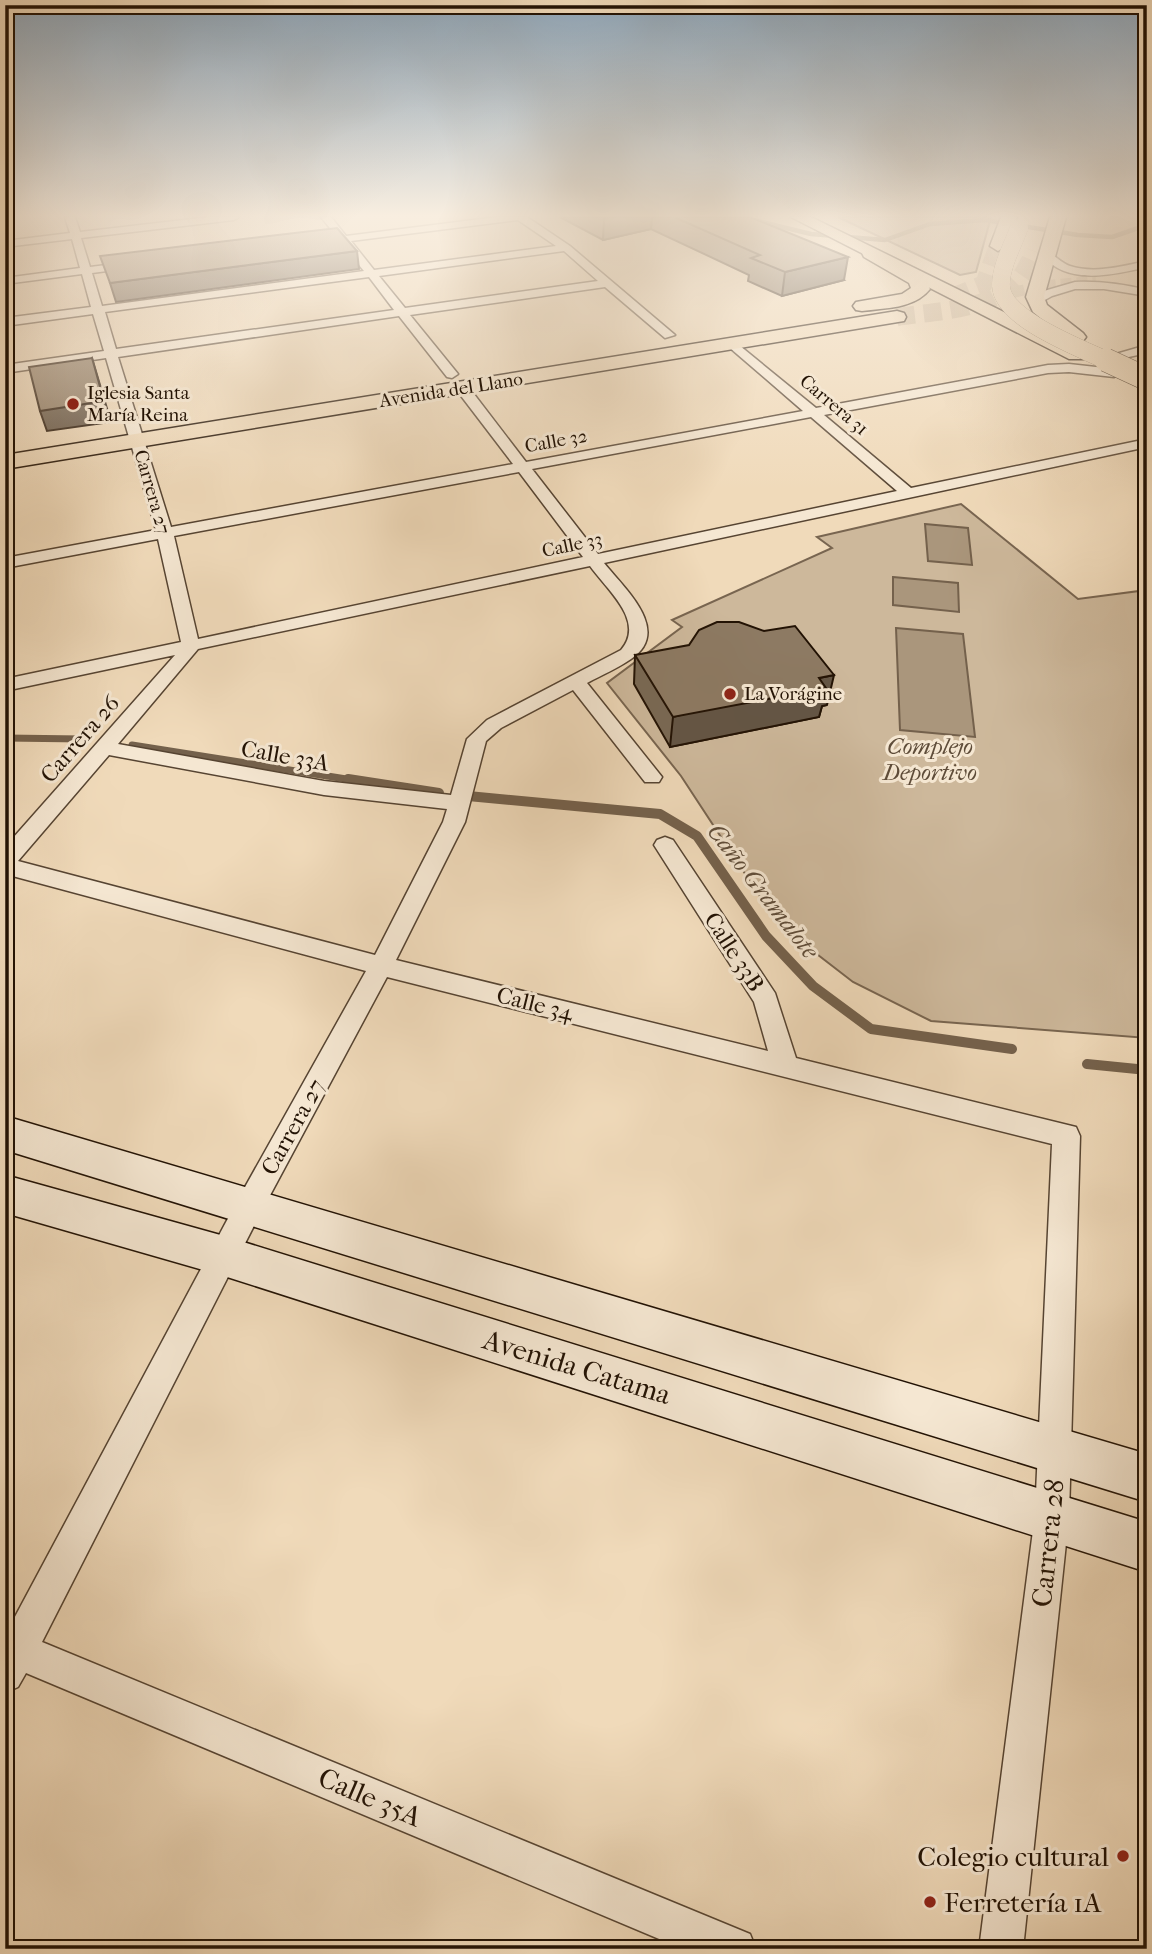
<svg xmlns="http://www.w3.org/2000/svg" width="1152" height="1954" font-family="'IM FELL French Canon',serif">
  <rect width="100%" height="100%" fill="#f0daba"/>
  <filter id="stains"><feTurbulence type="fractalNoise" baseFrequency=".00286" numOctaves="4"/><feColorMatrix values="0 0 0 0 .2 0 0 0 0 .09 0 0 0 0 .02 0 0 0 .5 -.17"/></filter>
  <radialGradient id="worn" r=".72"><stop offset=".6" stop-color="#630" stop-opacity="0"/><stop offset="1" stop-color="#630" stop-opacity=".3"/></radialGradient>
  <g fill="#cdb89b" stroke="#786550" stroke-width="2">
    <polygon points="838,217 991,217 976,272 960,275"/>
    <polygon points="961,504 1078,599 1147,590 1147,1038 931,1021 853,982 778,924 681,776 607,683 682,627 672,620 832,548 817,537"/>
  </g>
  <g fill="#aa967c" stroke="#74614c" stroke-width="2">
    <polygon points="925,524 968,528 972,565 928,561"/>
    <polygon points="893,577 958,583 959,612 893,605"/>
    <polygon points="896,628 963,634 975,737 900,730"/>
  </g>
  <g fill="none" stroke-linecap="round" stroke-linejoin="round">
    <polyline stroke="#74614c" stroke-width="4.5" points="741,217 811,234 885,240 930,224 985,220 1078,235 1112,237 1147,225"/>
    <g stroke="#74614c" stroke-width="7">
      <polyline points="5,738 83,739"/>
      <polyline points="132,745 359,781"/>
    </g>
    <g stroke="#74614c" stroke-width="10">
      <polyline points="348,779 439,793"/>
      <polyline points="468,796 660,814 697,836 766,936 813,986 871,1029 1012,1049"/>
      <polyline points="1087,1064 1147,1070"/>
    </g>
    <polyline stroke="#d1bc9f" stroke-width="11" stroke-dasharray="11 5" stroke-linecap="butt" points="998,296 1041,286 1096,281"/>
    <g stroke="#d1bc9f" stroke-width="18" stroke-dasharray="18 9" stroke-linecap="butt">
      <polyline points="952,297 984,284 998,246"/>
      <path d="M897,317C935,311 990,311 1018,280C1025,272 1030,261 1034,251"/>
    </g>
    <defs>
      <g id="street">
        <path d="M65,217H75L80,232L209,217H239L234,220L81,238L90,267L138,261L143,264L138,267L92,273L102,306L364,271L341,243L309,245V241L337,237L321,217H331L346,236L497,217H527L570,246L675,335L665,338L605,287L410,315L458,374L452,378L447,377L399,316L118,357L171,527L513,464L455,388L462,384L467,385L526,462L803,411L730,348L728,345L734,341L816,408L1048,365L1069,364L1114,369L1120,373L1114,377L1069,372L1048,373L824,415L911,488L1147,439V447L604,563C624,588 673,631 631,659C618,668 602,675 587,683L662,777L659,782H645L573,690L501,728L486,741L465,822L396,960L768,1051L754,1002L654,845L657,840L665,837L673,840L775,993L796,1058L1076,1127L1080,1136L1069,1515L1023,1949H979L1035,1515L1052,1144L387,977L260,1214L42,1642L750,1934L756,1949H683L26,1673L18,1687L5,1693V1626L9,1628L240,1196L366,971L5,874V847L175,655L5,691V679L181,642L158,539L5,568V558L156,530L106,358L5,373V365L104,351L93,314L5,326V318L91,307L82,274L5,284V278L80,268L72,239L5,247V241L70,233ZM518,220L556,246L374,270L351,241ZM564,251L598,281L405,308L379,276ZM369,277L394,310L116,349L105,312ZM811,417L897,491L598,554L532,469ZM519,472L583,557L198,639L174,536ZM590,566C607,590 646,621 621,650L487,720L467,739L451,795L324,781L118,744L198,649ZM109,755L324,795L447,809L443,822L375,955L18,861Z"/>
        <path d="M1047,252C1055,255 1061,263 1070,266C1094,274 1123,266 1147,261V267C1112,275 1068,286 1042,255Z"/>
        <path d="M1075,282C1099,281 1123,284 1147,290V296L1104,289H1075L1052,296L1036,305L1030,302L1044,291Z"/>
        <polygon points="1147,345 1147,353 1115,360 1109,356"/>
      </g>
      <g id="secondary">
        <polygon points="5,1116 1147,1454 1147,1502 5,1150"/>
        <polygon points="5,1175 224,1236 1147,1522 1147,1572 224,1276 5,1213"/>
      </g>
      <polygon id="primary" points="791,217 811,217 1083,351 1086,355 1083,359 1069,359"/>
      <g id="highway">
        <polygon points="1001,217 1017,217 1006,246 998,251 990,246"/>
        <polygon points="1050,217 1066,217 1044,297 1047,305 1083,333 1086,337 1083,341 1069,341 1033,312 1026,297"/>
        <path d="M870,248L922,276L930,289C914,309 885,308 862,311L856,310L853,306L856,302L902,294L911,288L909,283L864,257L862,253Z"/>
        <polygon points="897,311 904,313 906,317 904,321 5,469 5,455"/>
      </g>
    </defs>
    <use href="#street" stroke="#564432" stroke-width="3"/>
    <use href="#secondary" stroke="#221204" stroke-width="3"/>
    <use href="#primary" stroke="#221204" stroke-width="3"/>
    <use href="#highway" stroke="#221204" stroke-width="3"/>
    <use href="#street" fill="#f5e7d2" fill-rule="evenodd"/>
    <use href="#secondary" fill="#f5e7d2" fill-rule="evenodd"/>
    <use href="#primary" fill="#f0daba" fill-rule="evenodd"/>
    <use href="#highway" fill="#f0daba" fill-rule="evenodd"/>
    <defs>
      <path id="highway-bridge-far1" d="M1019,228C1013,245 1000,268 1001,286C1002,319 1083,349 1110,362"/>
      <polyline id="highway-bridge" points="1106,360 1147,379"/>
    </defs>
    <use href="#highway-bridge-far1" stroke="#221204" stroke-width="18" stroke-linecap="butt"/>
    <use href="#highway-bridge" stroke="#221204" stroke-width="24" stroke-linecap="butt"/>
    <use href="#highway-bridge-far1" stroke="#f0daba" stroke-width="18"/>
    <use href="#highway-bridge" stroke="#f0daba" stroke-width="23"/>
  </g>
  <g fill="#796955" stroke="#221204" stroke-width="2">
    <polygon points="560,217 750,217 844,280 782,296 748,281 749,275 651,229 603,240"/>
    <polygon points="635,655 827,705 822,706 819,717 670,747 634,684"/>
  </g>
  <g fill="#635545" stroke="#221204" stroke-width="2">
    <polygon points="609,217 652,217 651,229 603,240 604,218"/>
    <polygon points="357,251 359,269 116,302 110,283"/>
    <polygon points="848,257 844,280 782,296 785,272"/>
    <polygon points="92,358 111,422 47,431 40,411"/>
    <polygon points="834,675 827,705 822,706 819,717 670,747 673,717 819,678"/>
  </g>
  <g fill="#8d7a63" stroke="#221204" stroke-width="2">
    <polygon points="674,217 750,217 848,257 785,272 751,258 760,255"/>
    <polygon points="337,228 357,251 110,283 100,256"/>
    <polygon points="92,358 104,401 40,411 29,367"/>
    <polygon points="717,622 739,622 764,631 795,626 834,675 819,678 826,688 673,717 635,655 689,645 699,630"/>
  </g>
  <linearGradient id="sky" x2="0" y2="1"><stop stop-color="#8fa8bd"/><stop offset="0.44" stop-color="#f8eee0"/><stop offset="1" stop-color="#f8eee0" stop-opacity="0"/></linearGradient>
  <rect width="1152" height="490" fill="url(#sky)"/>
  <g fill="#8f2418" stroke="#f5e7d2" stroke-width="2.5">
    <circle cx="73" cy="404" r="7"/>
    <circle cx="730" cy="694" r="7"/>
    <circle cx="1123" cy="1856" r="7"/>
    <circle cx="930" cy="1902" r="7"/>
  </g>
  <g text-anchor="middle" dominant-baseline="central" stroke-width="6" stroke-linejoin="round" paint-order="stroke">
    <g font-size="19" fill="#221204" stroke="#f5e7d2">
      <text transform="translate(451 390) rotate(-9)">Avenida del Llano</text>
      <text transform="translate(834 405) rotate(40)">Carrera 31</text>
      <text transform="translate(556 441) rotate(-10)">Calle 32</text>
      <text transform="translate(152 492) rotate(74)">Carrera 27</text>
      <text transform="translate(572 545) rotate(-12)">Calle 33</text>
    </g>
    <g font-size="19" fill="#221204" stroke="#f5e7d2" text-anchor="start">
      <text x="87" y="393">Iglesia Santa<tspan x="87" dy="22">María Reina</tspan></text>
      <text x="744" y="694">La Vorágine</text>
    </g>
    <g font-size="23" fill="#221204" stroke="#f5e7d2">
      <text transform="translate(80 739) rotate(-49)">Carrera 26</text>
      <text transform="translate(285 756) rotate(10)">Calle 33A</text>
      <text transform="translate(734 952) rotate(57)">Calle 33B</text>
      <text transform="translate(535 1004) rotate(14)">Calle 34</text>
      <text transform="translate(293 1127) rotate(-61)">Carrera 27</text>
    </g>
    <g font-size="23" font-style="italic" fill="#5e4c39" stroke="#f5e7d2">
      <text x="930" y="746">Complejo<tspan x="930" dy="26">Deportivo</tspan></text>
    </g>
    <g font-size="24" font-style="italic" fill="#5f4d3a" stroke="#f5e7d2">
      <text transform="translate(763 891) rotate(52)">Caño Gramalote</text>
    </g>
    <g font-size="28" fill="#221204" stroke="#f5e7d2">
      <text transform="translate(577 1367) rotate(17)">Avenida Catama</text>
      <text transform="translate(1048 1543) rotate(-84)">Carrera 28</text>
      <text transform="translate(370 1797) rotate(23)">Calle 35A</text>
    </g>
    <g font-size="28" fill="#221204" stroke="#f5e7d2" text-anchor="end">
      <text x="1109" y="1856">Colegio cultural</text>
      <text x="944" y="1902" text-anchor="start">Ferretería 1A</text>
    </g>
  </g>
  <rect width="1152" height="1954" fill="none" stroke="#f0daba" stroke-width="28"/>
  <rect x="7" y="7" width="1138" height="1940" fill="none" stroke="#221204" stroke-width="3.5"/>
  <rect x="14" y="14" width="1124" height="1926" fill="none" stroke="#221204" stroke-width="2"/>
  <rect width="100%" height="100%" filter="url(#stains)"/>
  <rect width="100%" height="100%" fill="url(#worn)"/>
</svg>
